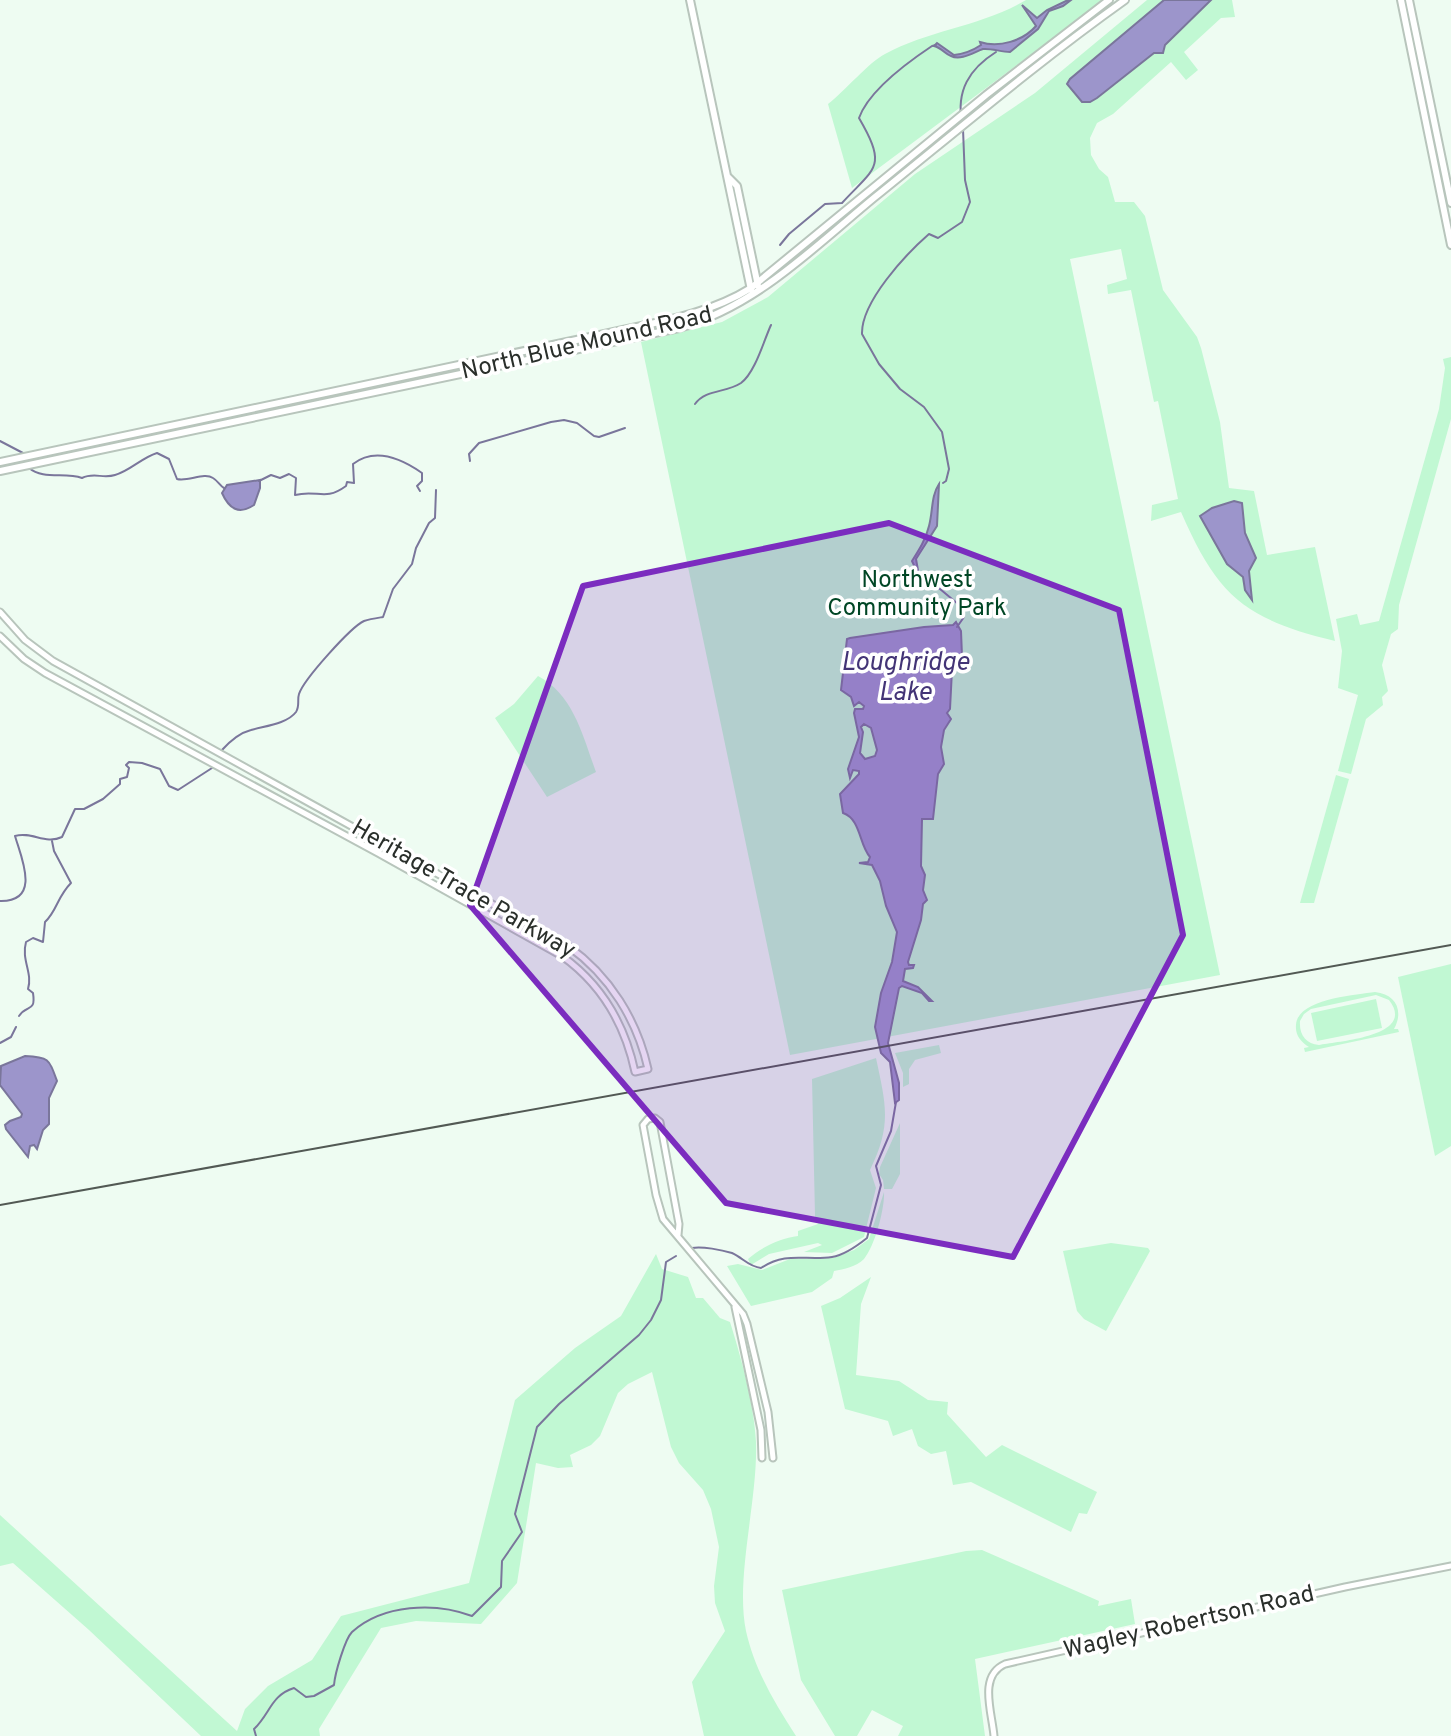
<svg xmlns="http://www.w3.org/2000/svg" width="1451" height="1736" font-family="Overpass,sans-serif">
  <rect width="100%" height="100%" fill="#eefcf2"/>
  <g fill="#c1f8d3" fill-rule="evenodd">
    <path d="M1026,0H1104L852,188L828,104C845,91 869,62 885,54C929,30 983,26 1026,0Z"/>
    <path d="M1147,0H1232L1235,17L1221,18L1184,52L1198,70L1186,80L1171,62L1113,114L1097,123L1090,138L1091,155L1099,169L1108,177L1115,202H1134L1145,216L1163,290L1197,337L1201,348L1220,422L1229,488L1254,491L1267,555L1315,547L1335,641C1245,619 1218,597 1181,512L1151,521L1152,505L1178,499L1158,401L1154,402L1131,290L1108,294L1107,285L1127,279L1121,249L1070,259L1220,975L790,1055L641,342L722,322L768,297L915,174L1035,93Z"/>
    <polygon points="1451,357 1451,419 1399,605 1398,629 1391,634 1382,665 1388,691 1382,697 1383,705 1366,719 1351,774 1338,771 1358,695 1338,688 1342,651 1336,619 1357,614 1360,625 1379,621 1439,409 1445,368 1443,359"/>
    <path d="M538,676C574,695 583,737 596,772L547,797L495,718L514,704Z"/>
    <polygon points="1336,775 1349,779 1314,903 1300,903"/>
    <polygon points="1451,964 1451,1146 1435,1156 1398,977"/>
    <path d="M1375,992C1396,994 1404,1011 1394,1029H1398L1399,1032L1305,1052L1304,1048L1309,1047C1301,1042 1295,1035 1296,1025C1297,999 1355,995 1375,992ZM1376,995L1389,1000C1417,1036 1340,1041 1319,1045C1306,1044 1299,1035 1300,1021L1304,1014L1311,1009Z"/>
    <polygon points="1376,999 1382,1028 1317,1041 1311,1013"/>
    <polygon points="939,1045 941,1053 915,1060 909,1069 909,1084 903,1087 903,1073 895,1053"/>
    <path d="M876,1058C886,1105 892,1125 870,1170L876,1188L864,1237L832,1253L804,1252L822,1245L818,1243L769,1254L751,1265L748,1259C762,1247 780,1238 798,1236V1231L818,1224L815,1216L812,1079Z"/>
    <polygon points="900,1123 900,1174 892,1189 884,1189 883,1180 879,1174 880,1167"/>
    <path d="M884,1192C885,1208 875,1246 864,1259C856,1267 844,1269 834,1271L832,1278L812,1292L751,1306L727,1266L738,1264L762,1270L790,1259L833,1258L854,1250L869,1239Z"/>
    <polygon points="1111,1243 1148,1248 1150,1251 1106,1331 1084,1319 1077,1311 1063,1251"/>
    <path d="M656,1254L662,1269L688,1277L696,1298H703L720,1318L730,1322C741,1357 754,1404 756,1442C758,1501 735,1577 746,1631C755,1671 775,1703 796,1736H704L692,1682L725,1631L715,1603L714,1586L719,1547L711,1509L703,1490L679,1463L671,1447L652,1372L628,1384L618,1393L600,1436L591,1445L570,1455L573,1467L558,1468L536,1463L517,1583L481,1624L416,1621L381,1628L319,1729L320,1736H201L89,1630L13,1563L0,1566V1515L237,1731L245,1709L268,1686L312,1660L341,1616L469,1583L515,1400L575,1348L621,1316Z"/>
    <polygon points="871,1277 861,1304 856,1375 899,1381 928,1400 948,1402 947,1414 986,1457 1002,1445 1097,1492 1087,1514 1079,1513 1071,1532 971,1482 953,1485 946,1451 931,1454 918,1446 912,1429 893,1436 888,1421 845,1409 821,1306 840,1298"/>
    <polygon points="982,1550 1099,1601 1098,1606 1131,1599 1135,1624 975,1659 985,1736 898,1736 903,1726 872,1710 857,1736 835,1736 801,1680 782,1590 966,1551"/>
  </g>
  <g fill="#9c95cb" stroke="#7a769b" stroke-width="2" fill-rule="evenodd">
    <path d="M1068,0H1071L1063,6L1049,11L1038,29L1010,52C1001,52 991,48 983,49C974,52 961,61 951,56C945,54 942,48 934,46L937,43L954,55C963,54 972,51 981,45L980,42C999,48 1023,41 1036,26L1022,5L1037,18L1047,10Z"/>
    <polygon points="1164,0 1211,0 1165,45 1163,53 1154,53 1097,98 1090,102 1082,102 1067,84 1070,79"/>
    <path d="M260,480V488L254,505C239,515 229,509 222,493L227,485Z"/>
    <path d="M939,484L937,526L916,559L919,576L912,561C919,550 926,539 929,526C933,511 931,496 939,484Z"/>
    <polygon points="1234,501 1242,503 1245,533 1256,558 1249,571 1252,600 1245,590 1243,577 1227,564 1200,516 1212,508"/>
    <path d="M956,622L961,631L962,656L952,670L950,709L947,713L951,719L944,730L941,747L944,764L938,774L933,819H922L921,866L925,875L923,890L927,900L923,904L921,920L908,962L909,965H914L913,968L905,969L903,981L918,987L932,1001H929L922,993L902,986L899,988L888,1043L899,1083V1100L895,1103L890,1062L881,1053L875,1027L881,993L892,962L897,932L886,906L880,881L872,865L859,863L868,862L870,857C859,845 861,819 843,813L840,794L859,774V771L853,770L850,778L848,769L859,737L854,713L855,709H863L864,706L859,702L854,706L851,697L841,690L847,639L850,638L924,627L953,625ZM864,724L871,728L877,750L875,756L865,759L860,753L863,732L861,727Z"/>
    <path d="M25,1056C49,1057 49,1059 57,1081L49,1098V1124L43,1130L37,1149L34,1145L30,1146L28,1157L6,1129L5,1125L10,1121L21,1117L22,1114L0,1085L1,1066Z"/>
  </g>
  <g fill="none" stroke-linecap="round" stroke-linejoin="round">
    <g stroke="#7a769b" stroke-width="2">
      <path d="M962,123C956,91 969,69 996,52"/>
      <path d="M780,245L789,234L825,204L842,203C875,167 888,168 859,118C869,90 908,62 932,46L936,45"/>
      <path d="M695,404C706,389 726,393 741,383C755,373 764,340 771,325"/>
      <polyline points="0,441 23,453"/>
      <polyline points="470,461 469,454 479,443 551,422 564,420 577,423 594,436 599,437 625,428"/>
      <path d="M29,468C43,480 65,472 82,478C94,472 103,479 115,475C130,471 141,458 157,453L169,459L177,479C188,482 204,472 213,478C218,481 220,486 224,488"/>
      <path d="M259,481L271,475L280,478L289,474L296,478L295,495C318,489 324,502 346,486L347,482L354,483L353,464C375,447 402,459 422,473V481L417,486L420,491"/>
      <path d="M943,483L946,481L949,469L942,432L924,407L900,389L879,364L862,334C861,302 906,254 929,234L938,238L962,222L970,202L965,180L963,129"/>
      <polyline points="918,572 923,581 940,589 964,609 964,617 957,627"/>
      <path d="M221,751C229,742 239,733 251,730C264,726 287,724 296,712C300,706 297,700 299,694C304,679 351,627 364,621C370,619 377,618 383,617L393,589L412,564L416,548L429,523L435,518L436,490"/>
      <path d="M0,901C42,902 21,857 15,836C32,831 45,845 62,837L75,809H84L103,799L120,784V779L127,777L129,768L126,765L129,762L142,763L160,769L169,786L178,790L212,768"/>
      <path d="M19,1016C27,1004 36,1013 33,993L28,989C33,973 21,960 26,942L33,938L43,942L45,922C57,911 57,897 71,883L54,851L52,841"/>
      <polyline points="0,1043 11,1037 16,1027"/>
      <path d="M692,1248C702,1246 722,1250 732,1253C743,1258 749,1267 761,1268C787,1251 805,1261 832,1257C845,1255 857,1246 867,1238L881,1185L876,1166L891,1131L896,1102"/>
      <path d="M256,1736L254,1729C270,1714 271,1695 294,1688L306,1697L314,1696L334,1685C335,1673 345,1639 352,1632C383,1604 435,1602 472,1616L501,1587L502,1561L522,1532L515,1514L537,1427L559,1404L639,1335L651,1320L661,1300L666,1262L676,1256"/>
    </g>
    <defs>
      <g id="tertiary">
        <path d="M0,612L25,640L53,661L568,946C610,976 637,1020 648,1069L635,1072C625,1025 601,984 562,956L378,853L45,673L24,659L0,636"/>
        <polyline points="678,1235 679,1224 660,1122 655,1118 648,1119 643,1125 656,1195 663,1219 743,1314 747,1324 768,1412 773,1458"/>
        <polyline points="735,1307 761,1430 762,1458"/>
        <path d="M994,1736C992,1712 978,1676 1005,1664L1345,1587L1451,1566"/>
      </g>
      <g id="secondary">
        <polyline points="690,0 751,290"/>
        <polyline points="1401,0 1451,245"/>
        <polyline points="1409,0 1451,203"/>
        <polyline points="729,178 737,186 758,286"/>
        <path d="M0,462L600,335C652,323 706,316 751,288L986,95L1109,0"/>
        <path d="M0,471L679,328C757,306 814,247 875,197C958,130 1038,62 1125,0"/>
      </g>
    </defs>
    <use href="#tertiary" stroke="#b8c5bc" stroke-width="9"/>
    <use href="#secondary" stroke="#b8c5bc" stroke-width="10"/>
    <use href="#tertiary" stroke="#fff" stroke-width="5"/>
    <use href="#secondary" stroke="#fff" stroke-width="6"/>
    <polyline stroke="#525954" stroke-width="2" points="0,1205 1451,945"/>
  </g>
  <path fill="#7b2cbf" fill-opacity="0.2" stroke="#7b2cbf" stroke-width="6" stroke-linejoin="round" d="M889,523L1119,610L1183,935L1013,1257L726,1203L470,905L583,586Z"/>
  <g text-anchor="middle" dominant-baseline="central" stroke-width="7" stroke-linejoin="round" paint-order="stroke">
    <g font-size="24" fill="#2a2f2b" stroke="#fff">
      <text transform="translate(587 344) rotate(-13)">North Blue Mound Road</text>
      <text transform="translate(463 890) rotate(30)">Heritage Trace Parkway</text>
      <text transform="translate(1189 1623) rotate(-13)">Wagley Robertson Road</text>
    </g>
    <g font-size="24" fill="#004625" stroke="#fff">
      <text x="917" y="581">Northwest<tspan x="917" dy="28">Community Park</tspan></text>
    </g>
    <g font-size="26" font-style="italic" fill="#433476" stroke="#fff">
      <text x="905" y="663">Loughridge<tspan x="905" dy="30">Lake</tspan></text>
    </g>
  </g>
</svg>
